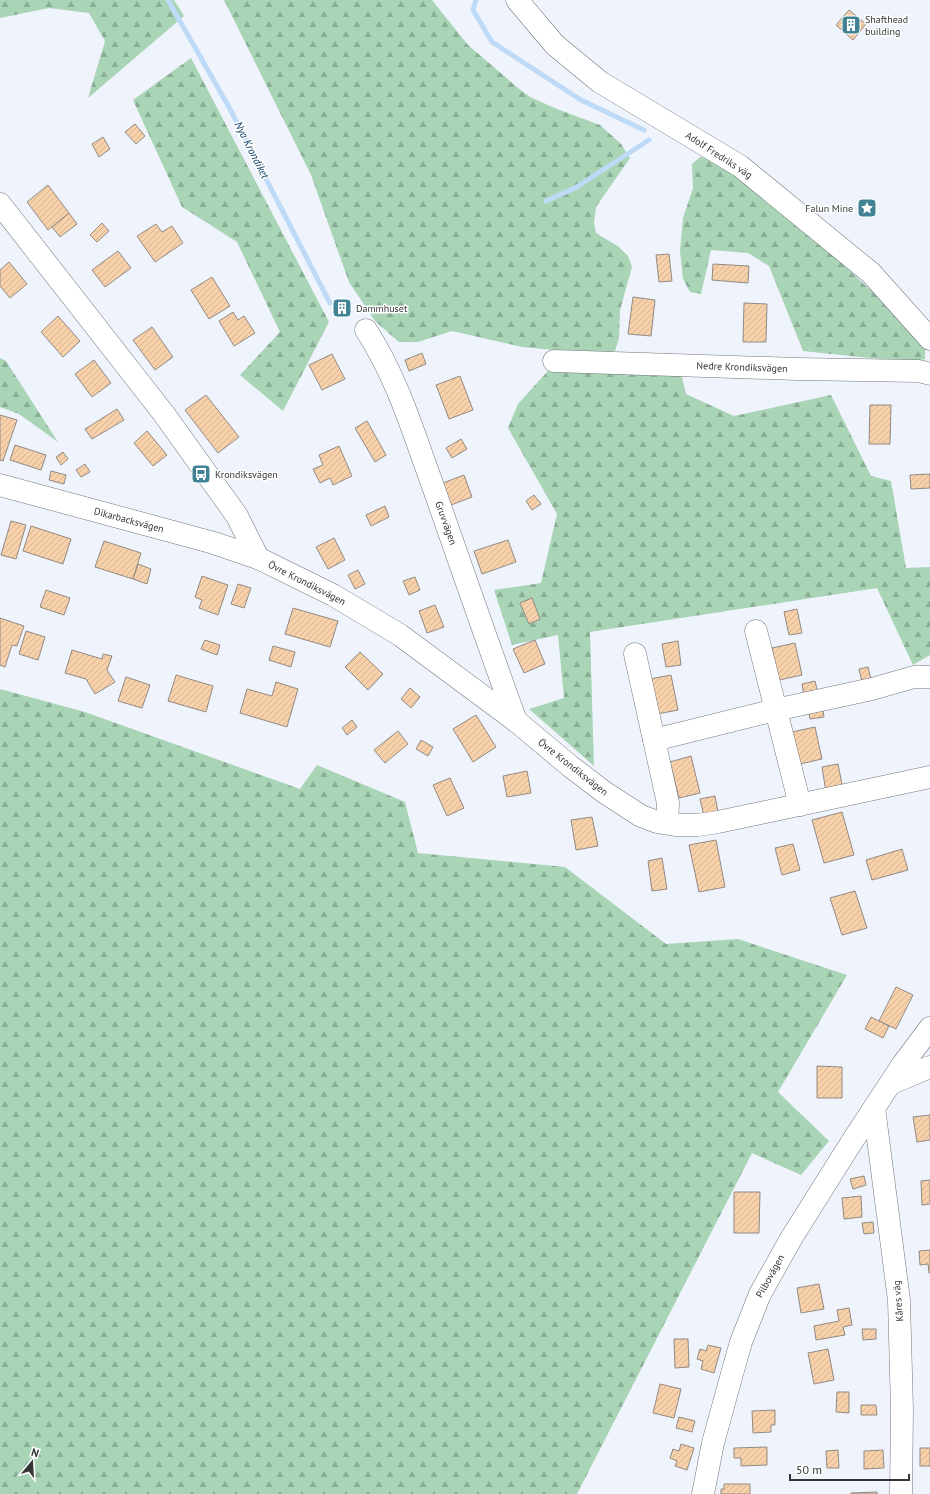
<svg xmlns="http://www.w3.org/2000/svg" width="930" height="1494" font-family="'PT Sans',sans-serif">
  <defs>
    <pattern id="forest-firs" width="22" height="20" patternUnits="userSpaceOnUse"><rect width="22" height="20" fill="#a9d4b6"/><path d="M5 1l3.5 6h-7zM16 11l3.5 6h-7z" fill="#8aad95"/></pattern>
    <pattern id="building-hatch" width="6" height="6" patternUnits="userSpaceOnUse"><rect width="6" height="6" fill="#f8d1ab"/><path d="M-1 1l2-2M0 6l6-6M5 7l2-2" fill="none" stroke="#d5b494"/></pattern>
  </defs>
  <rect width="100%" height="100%" fill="#eff4fc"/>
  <g fill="url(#forest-firs)">
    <polygon points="0,0 174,0 184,16 88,98 105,41 89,13 49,8 0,18"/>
    <polygon points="224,0 432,0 468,45 518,88 530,97 557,109 600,125 621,144 630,158 596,207 594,223 596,233 619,247 628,256 632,267 620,310 619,338 615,351 596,354 522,347 452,331 418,342 399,342 375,321 349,282 311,175"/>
    <polygon points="191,58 329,322 283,411 240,375 280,332 237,242 182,207 133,100"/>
    <polygon points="700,157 715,160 775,208 838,260 893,311 917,337 925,349 925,359 916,361 880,359 803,351 769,266 748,253 711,250 701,294 690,292 683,279 680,251 683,218 693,188 692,164"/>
    <polygon points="0,358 6,361 58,442 19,414 0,407"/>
    <polygon points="555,363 681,373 686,394 734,416 831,395 871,476 891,481 906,568 930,567 930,655 913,665 877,588 590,632 594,766 529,709 564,698 558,635 512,645 494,590 541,583 557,514 508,428 518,404"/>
    <polygon points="0,689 85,712 300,789 317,765 405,802 418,853 565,867 666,944 738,939 847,975 778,1092 829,1141 801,1175 752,1153 577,1494 0,1494"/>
  </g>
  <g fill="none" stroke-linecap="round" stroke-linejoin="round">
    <g stroke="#bedaf7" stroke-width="5">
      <polyline points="168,0 230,109 330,303"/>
      <polyline points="476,0 473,10 492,42 581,100 644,130"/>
      <polyline points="546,201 575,188 649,140"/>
    </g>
  </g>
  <g fill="url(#building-hatch)" stroke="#918a84">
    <polygon points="849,10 866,24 853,40 836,25"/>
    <polygon points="135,124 145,136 136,144 125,132"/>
    <polygon points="103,137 110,149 99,157 92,144"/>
    <polygon points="48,185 69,213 48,230 27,202"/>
    <polygon points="69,213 77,224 60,237 52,227"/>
    <polygon points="102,223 109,231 97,242 90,235"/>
    <polygon points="156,224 162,232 172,226 183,243 155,262 137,236"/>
    <polygon points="118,251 131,268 105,287 92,270"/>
    <polygon points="669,254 672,281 659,282 656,255"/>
    <polygon points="9,262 27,284 10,298 0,286 0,270"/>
    <polygon points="713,264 749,266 748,283 712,280"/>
    <polygon points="212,277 230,306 209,319 191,290"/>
    <polygon points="633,297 655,300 651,336 628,334"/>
    <polygon points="347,300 349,315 337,317 334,302"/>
    <polygon points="744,303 767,304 766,342 743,342"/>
    <polygon points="233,312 238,320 244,316 255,333 234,346 219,321"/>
    <polygon points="58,316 80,341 63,357 41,332"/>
    <polygon points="152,327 173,357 155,370 133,340"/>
    <polygon points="422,353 426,364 409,371 405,360"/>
    <polygon points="332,354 345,379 322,390 309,365"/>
    <polygon points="94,360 111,383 92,397 75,374"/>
    <polygon points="460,376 473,410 449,419 436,385"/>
    <polygon points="206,395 239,437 218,453 185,410"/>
    <polygon points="870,405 891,405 890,444 869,444"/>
    <polygon points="117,409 124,420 92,439 85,429"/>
    <polygon points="0,415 17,420 3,461 0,460"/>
    <polygon points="367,421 386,455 375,462 355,428"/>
    <polygon points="147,431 167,455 153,466 134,443"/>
    <polygon points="461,439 467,449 452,458 446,448"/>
    <polygon points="15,445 46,455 41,470 10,460"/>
    <polygon points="339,446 352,476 333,485 330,478 320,483 313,469 323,465 319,455"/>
    <polygon points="63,452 68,459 61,465 56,457"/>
    <polygon points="85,464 90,472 81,477 76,470"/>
    <polygon points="51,471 66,475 64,484 49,480"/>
    <polygon points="930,474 930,488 911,489 910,475"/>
    <polygon points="464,475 472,497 451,505 443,483"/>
    <polygon points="534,495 541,504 532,510 526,501"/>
    <polygon points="385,506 389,517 371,526 366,515"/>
    <polygon points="11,521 26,525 16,559 1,555"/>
    <polygon points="31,526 71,539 63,564 23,551"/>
    <polygon points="334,538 345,560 328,569 316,547"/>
    <polygon points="508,540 516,562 482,574 474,551"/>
    <polygon points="104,541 141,553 133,579 95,567"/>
    <polygon points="138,564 151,569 147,584 133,579"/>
    <polygon points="358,570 365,584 355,589 348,575"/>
    <polygon points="202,576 228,585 218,615 199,608 202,600 195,597"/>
    <polygon points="415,577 420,590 409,595 403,581"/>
    <polygon points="238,584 251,588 244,608 231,604"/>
    <polygon points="46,590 70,598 64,615 40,607"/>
    <polygon points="532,598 540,619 529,624 520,603"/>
    <polygon points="435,605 444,627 427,633 419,611"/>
    <polygon points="293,608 338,621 330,647 285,634"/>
    <polygon points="797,609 802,633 789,635 784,612"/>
    <polygon points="0,618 24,626 17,646 12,645 5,667 0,665"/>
    <polygon points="26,631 45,637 38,660 19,654"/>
    <polygon points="205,640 220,645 217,655 201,649"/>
    <polygon points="535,640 545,664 524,673 513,649"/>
    <polygon points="678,641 681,665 666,667 662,644"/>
    <polygon points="795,643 802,675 779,680 772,648"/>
    <polygon points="273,646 295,652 291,667 269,660"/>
    <polygon points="72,650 102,659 103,654 112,656 107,670 115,682 95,694 86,679 65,673"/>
    <polygon points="360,652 383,674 368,690 345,667"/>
    <polygon points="868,667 871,680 862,682 859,669"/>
    <polygon points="176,675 213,686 206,712 168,701"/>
    <polygon points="671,675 678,710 657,714 650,679"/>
    <polygon points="126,677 150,685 142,708 118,701"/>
    <polygon points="815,681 818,693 804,696 802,684"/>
    <polygon points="276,682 298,689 287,727 240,713 247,689 272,696"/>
    <polygon points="410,688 420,697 411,708 401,699"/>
    <polygon points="822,704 824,717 810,719 808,707"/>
    <polygon points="476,715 496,747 473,762 453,729"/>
    <polygon points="352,720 357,727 347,735 342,728"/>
    <polygon points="815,727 822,759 800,764 792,732"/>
    <polygon points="398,731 408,744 385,763 374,750"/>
    <polygon points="421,740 433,747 428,756 416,749"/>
    <polygon points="691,756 700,793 679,798 670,762"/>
    <polygon points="838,764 843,789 826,792 822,767"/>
    <polygon points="527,771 531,793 507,797 503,776"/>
    <polygon points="450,778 464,808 447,816 433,785"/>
    <polygon points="715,796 718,812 704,816 700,799"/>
    <polygon points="842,812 854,855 824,863 812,820"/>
    <polygon points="592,817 598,846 576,850 571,820"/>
    <polygon points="716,840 725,887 699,892 689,845"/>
    <polygon points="793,844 800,870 782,875 775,848"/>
    <polygon points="902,849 908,870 872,880 866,860"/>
    <polygon points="662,858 667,889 652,891 648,861"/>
    <polygon points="855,891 867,928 842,935 830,898"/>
    <polygon points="896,987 913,995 896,1029 879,1021"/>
    <polygon points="871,1017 889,1026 883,1038 865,1029"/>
    <polygon points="817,1066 842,1067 842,1098 817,1098"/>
    <polygon points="930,1115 930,1140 917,1142 913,1117"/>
    <polygon points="864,1176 866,1185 853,1189 850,1179"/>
    <polygon points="930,1180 930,1204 922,1205 921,1181"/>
    <polygon points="734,1192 760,1192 759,1233 734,1233"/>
    <polygon points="861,1196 862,1217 844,1219 842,1198"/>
    <polygon points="873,1222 874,1233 864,1234 862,1223"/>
    <polygon points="930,1250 930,1273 929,1273 928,1264 920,1265 919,1251"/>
    <polygon points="819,1284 824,1309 801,1313 797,1288"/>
    <polygon points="849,1308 852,1325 843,1327 845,1335 816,1340 814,1326 839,1321 837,1310"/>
    <polygon points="862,1329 876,1329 876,1339 863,1340"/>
    <polygon points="674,1339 688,1339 689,1367 675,1368"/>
    <polygon points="708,1345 721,1348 714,1373 701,1369 703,1361 697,1359 700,1349 706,1351"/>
    <polygon points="828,1349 834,1380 814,1384 808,1353"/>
    <polygon points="660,1384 681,1389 674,1418 653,1413"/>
    <polygon points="837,1392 849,1392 849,1413 836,1412"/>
    <polygon points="861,1405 876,1405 877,1415 861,1415"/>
    <polygon points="775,1410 775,1425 771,1425 771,1432 753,1433 752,1411"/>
    <polygon points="679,1417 695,1421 692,1432 676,1428"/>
    <polygon points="681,1444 694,1448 687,1470 675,1466 677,1461 670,1458 673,1449 679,1451"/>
    <polygon points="767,1447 767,1465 741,1466 741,1458 734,1458 734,1448"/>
    <rect x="920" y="1448" width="10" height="18"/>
    <polygon points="838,1450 839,1468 827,1468 826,1451"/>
    <polygon points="883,1450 884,1468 864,1469 864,1451"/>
    <polygon points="724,1484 750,1484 750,1494 721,1494 721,1489 724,1489"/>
    <polygon points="877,1492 877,1494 851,1494 851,1493"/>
  </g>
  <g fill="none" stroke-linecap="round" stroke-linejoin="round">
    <defs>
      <g id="minor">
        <polyline points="517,0 555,45 600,82 740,166 871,273 930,339"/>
        <polyline points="0,204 164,414 237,516 258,558"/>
        <path d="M366,330C398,379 414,435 434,489C461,566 488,644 516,721"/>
        <polyline points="554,361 797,369 919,371 930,374"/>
        <polyline points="0,485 214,543 258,558 333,595 400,635 516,721 570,766 604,792 641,816 657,822 675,825 698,825 718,822 930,777"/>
        <polyline points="756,631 800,805"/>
        <polyline points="635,654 668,803 667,823"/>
        <polyline points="654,740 775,710 872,689 914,677 930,677"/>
        <polyline points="892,1083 930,1067"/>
        <polyline points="874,1108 899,1300 902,1410 901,1494"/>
        <polyline points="703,1494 713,1443 730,1381 741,1342 760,1294 792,1237 853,1140 903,1064 930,1028"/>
      </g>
    </defs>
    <use href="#minor" stroke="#72777d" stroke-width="23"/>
    <use href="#minor" stroke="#fff" stroke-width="22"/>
  </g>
  <defs>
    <symbol id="building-square" viewBox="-11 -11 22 22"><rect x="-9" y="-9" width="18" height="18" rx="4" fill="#418395" stroke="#fff"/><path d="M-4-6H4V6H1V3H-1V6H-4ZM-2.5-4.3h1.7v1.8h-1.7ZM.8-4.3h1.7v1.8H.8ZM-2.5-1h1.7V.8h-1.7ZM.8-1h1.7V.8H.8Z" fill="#fff"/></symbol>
    <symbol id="sight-square" viewBox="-11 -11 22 22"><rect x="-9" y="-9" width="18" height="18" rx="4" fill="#418395" stroke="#fff"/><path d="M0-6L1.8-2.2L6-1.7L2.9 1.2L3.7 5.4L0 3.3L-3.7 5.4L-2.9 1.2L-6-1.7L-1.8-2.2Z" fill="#fff"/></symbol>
    <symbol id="bus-square" viewBox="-11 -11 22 22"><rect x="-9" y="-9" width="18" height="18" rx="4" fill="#418395" stroke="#fff"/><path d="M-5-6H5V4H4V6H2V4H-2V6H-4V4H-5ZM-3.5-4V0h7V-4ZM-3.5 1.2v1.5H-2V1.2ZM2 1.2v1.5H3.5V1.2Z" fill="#fff"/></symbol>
  </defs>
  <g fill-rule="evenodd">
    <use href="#building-square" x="840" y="14" width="22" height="22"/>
    <use href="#sight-square" x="856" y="197" width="22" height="22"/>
    <use href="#building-square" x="331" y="297" width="22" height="22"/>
    <use href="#bus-square" x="190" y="463" width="22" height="22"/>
  </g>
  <g text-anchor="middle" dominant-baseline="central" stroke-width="3" stroke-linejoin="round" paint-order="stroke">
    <g font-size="10" fill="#333538" stroke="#fff" text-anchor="start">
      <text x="865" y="19">Shafthead<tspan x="865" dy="12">building</tspan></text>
      <text x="853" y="208" text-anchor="end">Falun Mine</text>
      <text x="356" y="308">Dammhuset</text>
      <text x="215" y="474">Krondiksvägen</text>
    </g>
    <g font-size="10" fill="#333538" stroke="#fff">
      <text transform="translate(719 155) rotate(33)">Adolf Fredriks väg</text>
      <text transform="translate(742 367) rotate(2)">Nedre Krondiksvägen</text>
      <text transform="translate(129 520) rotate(15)">Dikarbacksvägen</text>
      <text transform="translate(446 523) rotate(70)">Gruvvägen</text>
      <text transform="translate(307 583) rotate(27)">Övre Krondiksvägen</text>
      <text transform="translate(573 767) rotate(38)">Övre Krondiksvägen</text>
      <text transform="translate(770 1276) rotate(-61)">Pilbovägen</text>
      <text transform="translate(898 1301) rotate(-95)">Kåres väg</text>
    </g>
    <g font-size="11" font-style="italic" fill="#00345e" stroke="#fff">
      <text transform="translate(252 150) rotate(63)">Nya Krondiket</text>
    </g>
  </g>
  <g transform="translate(32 1462) rotate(18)" stroke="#ffffff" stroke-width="3" paint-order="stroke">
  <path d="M0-3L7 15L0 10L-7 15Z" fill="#333538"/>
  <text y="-6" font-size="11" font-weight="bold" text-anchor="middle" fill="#333538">N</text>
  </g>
  <path d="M790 1474v6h119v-6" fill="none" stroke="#333538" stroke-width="2"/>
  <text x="796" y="1474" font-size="12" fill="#333538" stroke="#ffffff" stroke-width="3" paint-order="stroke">50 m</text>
</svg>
